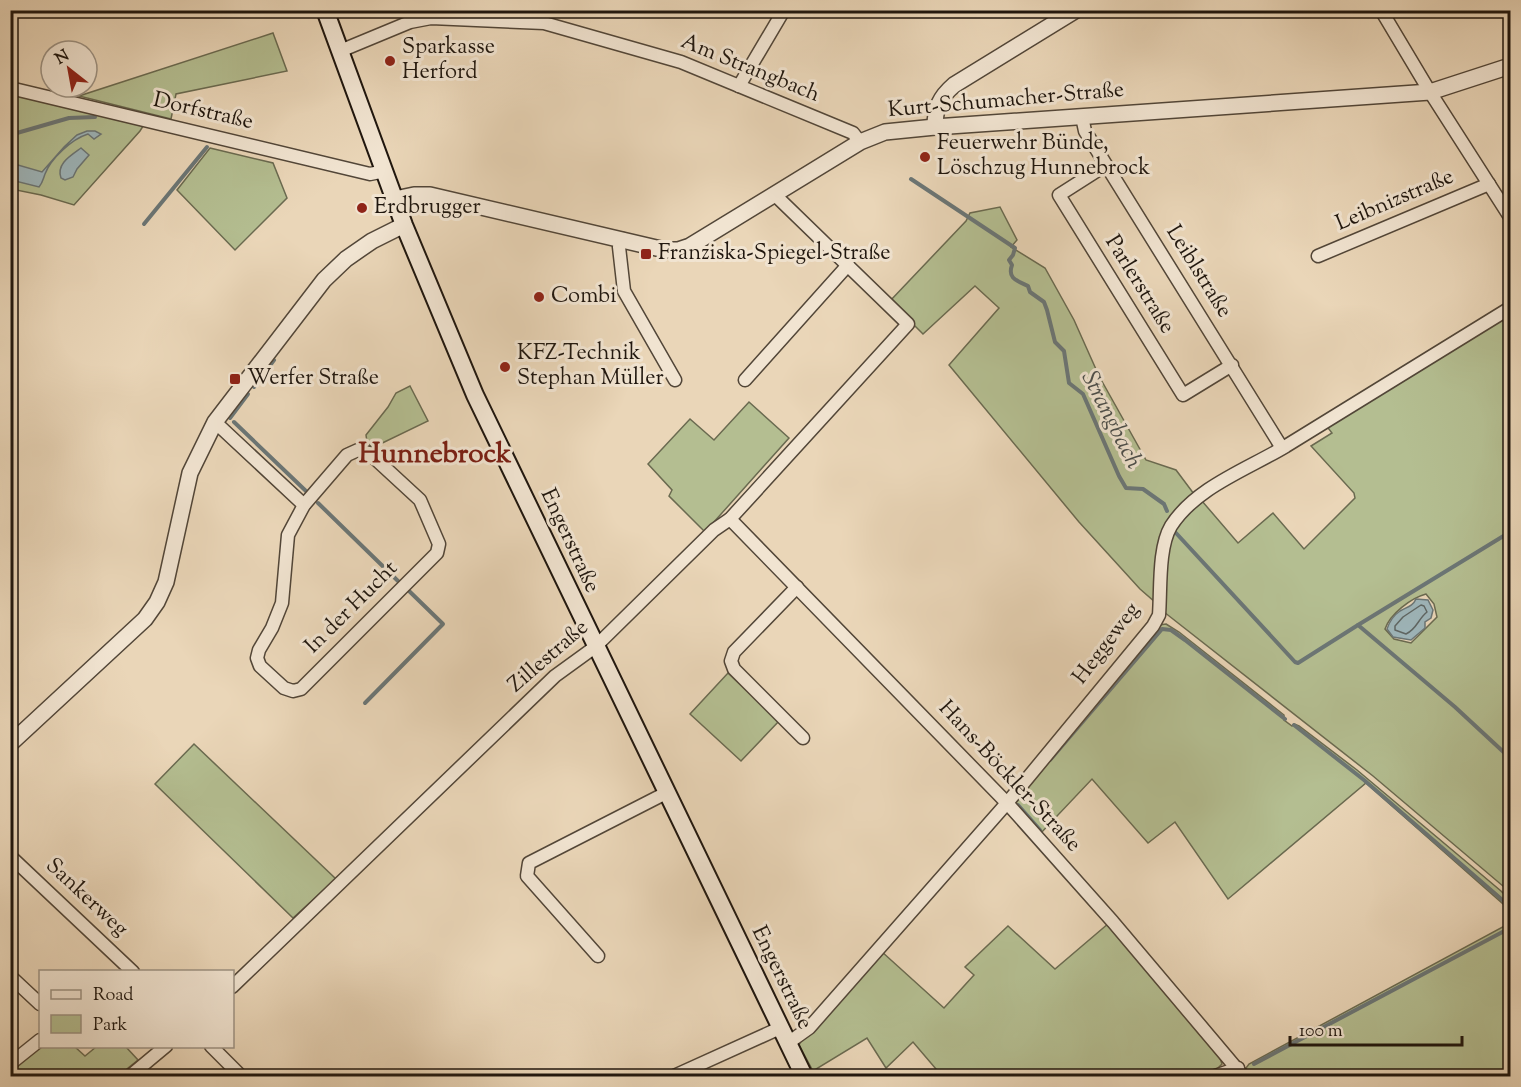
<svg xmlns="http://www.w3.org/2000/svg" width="1521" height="1087" font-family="'Sorts Mill Goudy',serif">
  <rect width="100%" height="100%" fill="#ead6b8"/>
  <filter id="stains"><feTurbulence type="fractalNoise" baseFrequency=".00333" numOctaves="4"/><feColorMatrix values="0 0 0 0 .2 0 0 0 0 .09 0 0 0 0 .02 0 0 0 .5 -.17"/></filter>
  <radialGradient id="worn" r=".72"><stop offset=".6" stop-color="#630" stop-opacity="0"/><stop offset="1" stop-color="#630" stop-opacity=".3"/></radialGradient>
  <g fill="#b4be91" stroke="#6a6a50" stroke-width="1.5" fill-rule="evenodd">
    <polygon points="273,33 287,71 176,94 171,119 79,96"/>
    <polygon points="10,94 145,123 140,131 74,205 41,195 11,189"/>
    <polygon points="210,148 273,163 287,198 235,250 177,190"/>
    <polygon points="1000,207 1017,240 1011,247 1045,268 1074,320 1099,376 1146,460 1176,470 1194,494 1168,524 1155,602 1140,589 1079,522 949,365 999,308 975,286 923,334 890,301 966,221 970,213"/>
    <path d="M1510,312V892L1373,776L1164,612L1166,547L1176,522L1202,501L1238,543L1273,513L1304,549L1355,498L1354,493L1311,446L1332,433L1325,424ZM1426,594L1434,604L1437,617L1411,643L1394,639L1385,629C1390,614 1411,598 1426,594Z"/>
    <polygon points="410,386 428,421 372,448 367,442 366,435 388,407 396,393"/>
    <polygon points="749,402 789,438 705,532 669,496 672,490 648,464 690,419 714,440"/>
    <polygon points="1166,624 1179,632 1284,715 1284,720 1292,726 1294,724 1299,726 1357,770 1501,891 1510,900 1510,910 1366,783 1228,899 1175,822 1148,843 1092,779 1041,833 1014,803 1159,625"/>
    <polygon points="728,673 779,721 741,761 690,714"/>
    <polygon points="194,744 336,879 293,918 155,784"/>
    <polygon points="1109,923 1220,1058 1222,1064 1217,1069 1198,1076 942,1076 913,1042 886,1068 867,1038 813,1071 799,1045 804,1036 881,951 944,1008 974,975 965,967 1008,926 1055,969"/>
    <polygon points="1510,923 1510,1076 1250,1076 1246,1068 1249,1064"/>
    <polygon points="41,1047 75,1047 85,1056 96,1047 126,1047 138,1060 118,1076 11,1076 10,1071"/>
  </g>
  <g fill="#9eb6bb" stroke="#6b7676" stroke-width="1.5">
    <path d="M87,131H95L101,134L94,139L88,134C72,139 51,158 45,174C43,179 43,182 39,187L11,180V163L42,172L64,147L77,135Z"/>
    <path d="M81,148L89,155L77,169L73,177L65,180L61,178C56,164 70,156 81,148Z"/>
    <path d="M1416,599L1428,600L1433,610L1431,618L1425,622V628L1411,640L1393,637L1387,629C1389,623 1394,615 1400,611C1407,607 1413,606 1416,599Z"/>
  </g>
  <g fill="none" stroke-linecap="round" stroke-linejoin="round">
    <path stroke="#5e6664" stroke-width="1.5" d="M1424,606L1427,612C1418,619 1417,629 1406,634L1395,630V626L1403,617L1421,605Z"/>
    <g stroke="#6b7676" stroke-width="4">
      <polyline points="10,135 69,118 95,117"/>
      <path d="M911,179L1015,248L1013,255L1009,260L1012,265C1007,279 1018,281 1028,286L1030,292L1044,302L1047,310L1055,342L1064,351L1069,383L1083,394L1119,476L1126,488L1143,489L1164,504L1167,511"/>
      <polyline points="144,224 207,147"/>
      <polyline points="254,387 274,360"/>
      <polyline points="230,418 248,394"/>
      <polyline points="234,422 307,492"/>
      <polyline points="318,503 398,581"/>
      <polyline points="1176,533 1295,662 1298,663 1358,625 1455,707 1510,758"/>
      <polyline points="1358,625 1510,532"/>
      <polyline points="365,703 443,624 407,589"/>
      <polyline points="1294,725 1364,780 1507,904"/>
      <polyline points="1050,760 1162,629 1171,630 1185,640 1285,719"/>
      <polyline points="1018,805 1040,830"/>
      <polyline points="1254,1064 1510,928"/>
    </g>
    <defs>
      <g id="minor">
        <polyline points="1381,10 1430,92 1510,217"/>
        <polyline points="340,51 410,22 431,18 544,23 681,62 853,133 860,142"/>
        <polyline points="739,86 784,10"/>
        <polyline points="10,88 370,174 385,171"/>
        <polyline points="1082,117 1085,131 1282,448"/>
        <polyline points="1106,165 1059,195 1183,395 1232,365"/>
        <polyline points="623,239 619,247 624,291 675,380"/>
        <polyline points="1318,256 1489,184"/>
        <polyline points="745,380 848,265"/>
        <polyline points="215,422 304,505"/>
        <polygon points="358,450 369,453 420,500 439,544 437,553 301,689 293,691 284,688 260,666 257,658 259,650 272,628 282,603 288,535 304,505 347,455"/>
        <polyline points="730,519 1007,803 1113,922 1243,1076"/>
        <polyline points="797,587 734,652 731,661 734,669 803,738"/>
        <polyline points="10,856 133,972"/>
        <polyline points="598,956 527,876 529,863 666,793"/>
        <polyline points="10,976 40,1004"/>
        <polyline points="232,987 555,676 595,647 714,530 730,519 908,324 774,194"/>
        <path d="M788,1043L809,1028L1007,803L1153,626L1159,615C1161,589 1158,548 1171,526C1196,487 1248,469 1286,446C1361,400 1436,354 1510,308"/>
        <polyline points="211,1046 241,1076"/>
        <polyline points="10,1064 40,1040"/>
        <polyline points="130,1076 166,1046"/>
        <polyline points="674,1076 780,1028"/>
        <polyline points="1215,1076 1238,1068"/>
      </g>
      <g id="tertiary">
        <path d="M935,127C935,108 940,97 954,85L1076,10"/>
        <polyline points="395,199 414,195 430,195 665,250 678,250 690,246 860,142 885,132 935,127 1430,92 1510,66"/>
        <polyline points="10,744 145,619 157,602 166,582 190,473 215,422 324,280 346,259 372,241 404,225"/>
      </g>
      <polyline id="secondary" points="325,10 404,225 475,395 804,1076"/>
    </defs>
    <use href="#minor" stroke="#524638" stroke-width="15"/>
    <use href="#tertiary" stroke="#524638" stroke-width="18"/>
    <use href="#secondary" stroke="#1f160e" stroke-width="20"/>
    <use href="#minor" stroke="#f1e4d1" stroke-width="12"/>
    <use href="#tertiary" stroke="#f1e4d1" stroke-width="15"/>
    <use href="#secondary" stroke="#f1e4d1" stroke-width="16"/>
  </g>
  <g fill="#8f2418" stroke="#f1e4d1" stroke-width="2">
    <circle cx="390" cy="61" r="6"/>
    <circle cx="925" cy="157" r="6"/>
    <circle cx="362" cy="208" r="6"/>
    <rect x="640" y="248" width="12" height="12" rx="3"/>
    <circle cx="539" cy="297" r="6"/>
    <circle cx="505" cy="367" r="6"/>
    <rect x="229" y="373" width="12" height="12" rx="3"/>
  </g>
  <g text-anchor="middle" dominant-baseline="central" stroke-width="6" stroke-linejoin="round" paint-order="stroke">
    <g font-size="22" fill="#1f160e" stroke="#f1e4d1" text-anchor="start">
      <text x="402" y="48">Sparkasse<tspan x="402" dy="25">Herford</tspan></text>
      <text x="937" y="144">Feuerwehr Bünde,<tspan x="937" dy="25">Löschzug Hunnebrock</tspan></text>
      <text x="374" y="208">Erdbrugger</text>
      <text x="658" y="254">Franziska-Spiegel-Straße</text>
      <text x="551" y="297">Combi</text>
      <text x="517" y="354">KFZ-Technik<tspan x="517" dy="25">Stephan Müller</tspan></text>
      <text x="247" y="379">Werfer Straße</text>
    </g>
    <g font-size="22" fill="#1f160e" stroke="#f1e4d1">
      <text transform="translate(750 69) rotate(22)">Am Strangbach</text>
      <text transform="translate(1006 101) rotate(-5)">Kurt-Schumacher-Straße</text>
      <text transform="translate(203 112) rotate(13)">Dorfstraße</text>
      <text transform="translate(1395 201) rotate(-23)">Leibnizstraße</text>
      <text transform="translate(1198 272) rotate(58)">Leiblstraße</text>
      <text transform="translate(1139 285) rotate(58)">Parlerstraße</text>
      <text transform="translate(569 541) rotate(65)">Engerstraße</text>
      <text transform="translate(352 608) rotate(-45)">In der Hucht</text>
      <text transform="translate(1107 644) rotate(-53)">Heggeweg</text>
      <text transform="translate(549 657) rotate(-41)">Zillestraße</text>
      <text transform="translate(1009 777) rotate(47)">Hans-Böckler-Straße</text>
      <text transform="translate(86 898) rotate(43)">Sankerweg</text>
      <text transform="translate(781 978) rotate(64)">Engerstraße</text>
    </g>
    <g font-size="24" font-style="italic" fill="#4b4e4b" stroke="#f1e4d1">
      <text transform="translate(1111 420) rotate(63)">Strangbach</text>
    </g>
    <g font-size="28" font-weight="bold" fill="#7a1f14" stroke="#f1e4d1">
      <text x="435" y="455">Hunnebrock</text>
    </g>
  </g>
  <rect width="1521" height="1087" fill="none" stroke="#ead6b8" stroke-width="36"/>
  <rect x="12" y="12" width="1497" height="1063" fill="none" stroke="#1f160e" stroke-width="3"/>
  <rect x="18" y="18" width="1485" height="1051" fill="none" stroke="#1f160e" stroke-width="1.5"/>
  <rect x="39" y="970" width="195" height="78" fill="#f1e4d1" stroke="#9d9283" stroke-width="1.5"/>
  <rect x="51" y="990" width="30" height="9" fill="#f1e4d1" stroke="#9d9283" stroke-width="1.5"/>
  <text x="93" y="1000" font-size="18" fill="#1f160e">Road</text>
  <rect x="51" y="1015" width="30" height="18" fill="#b4be91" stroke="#9d9283" stroke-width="1.5"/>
  <text x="93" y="1030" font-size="18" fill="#1f160e">Park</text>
  <g transform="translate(69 69) rotate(329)"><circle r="28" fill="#f1e4d1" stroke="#9d9283" stroke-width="1.5"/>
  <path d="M0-4.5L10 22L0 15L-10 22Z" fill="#8f2418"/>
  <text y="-9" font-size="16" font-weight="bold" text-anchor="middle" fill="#1f160e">N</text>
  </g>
  <path d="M1290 1036v9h172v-9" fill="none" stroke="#1f160e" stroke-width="3"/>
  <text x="1299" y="1036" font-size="18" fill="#1f160e" stroke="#f1e4d1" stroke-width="4.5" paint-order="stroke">100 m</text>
  <rect width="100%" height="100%" filter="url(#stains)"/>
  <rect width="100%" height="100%" fill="url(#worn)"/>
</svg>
